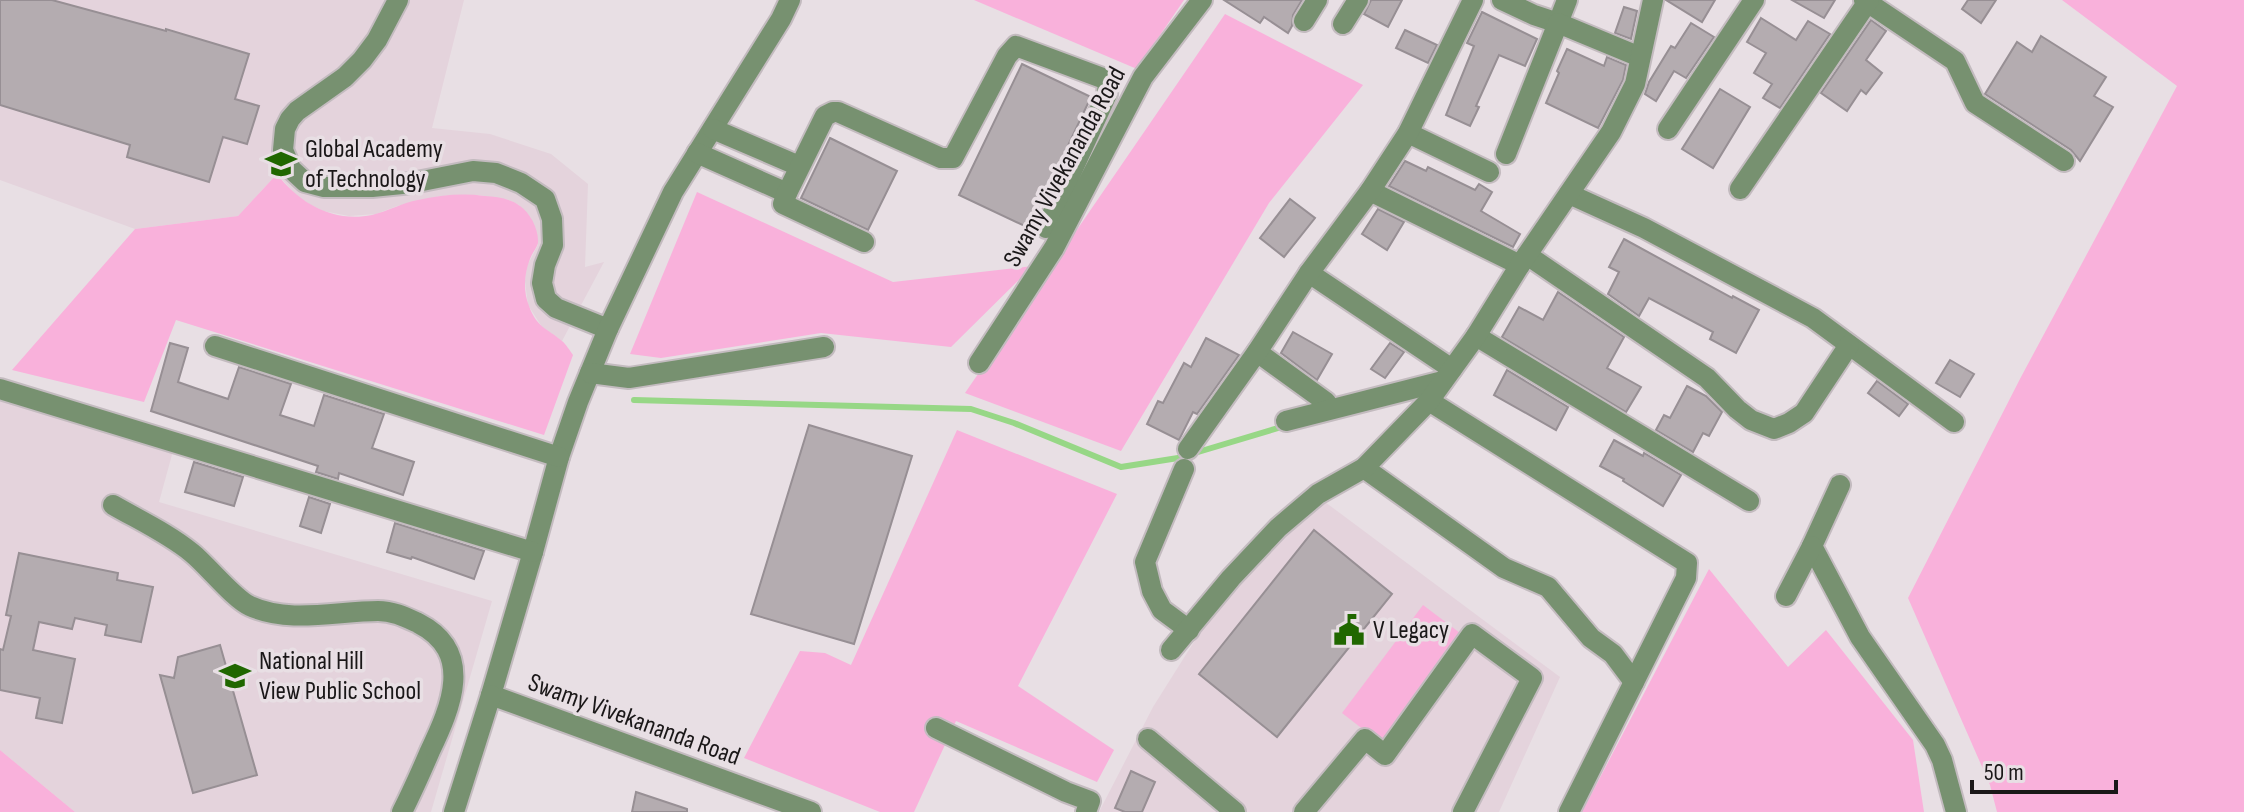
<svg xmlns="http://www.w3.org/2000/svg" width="2244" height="812" font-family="'Sofia Sans Condensed',sans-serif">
  <rect width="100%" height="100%" fill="#e8dfe4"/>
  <g fill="#e4d3dc">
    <polygon points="0,0 464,0 432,128 490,134 551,154 588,184 585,267 604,262 562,341 542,327 528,305 525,281 526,268 538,245 519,205 509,200 479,195 441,196 397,206 376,214 349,216 323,211 311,205 298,197 277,174 238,216 135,229 0,180"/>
    <polygon points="0,395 173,451 159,502 492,601 431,812 75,812 0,750"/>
    <polygon points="1321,499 1560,677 1499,812 1099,812 1153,707 1231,583"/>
  </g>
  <g fill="#f9b1db">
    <polygon points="974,0 1184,0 1137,69"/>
    <polygon points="2062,0 2244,0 2244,812 1997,812 1990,785 1908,598 2021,377 2177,86"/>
    <polygon points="1225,14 1363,85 1269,203 1121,451 965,393"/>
    <path d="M277,174C299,203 333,223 372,215C388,211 402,203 418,200C440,195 463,193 485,196C497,197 510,198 520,206C530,213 539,229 538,243C537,248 532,253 530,259C524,274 523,291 529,306C537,328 547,328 562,341C566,344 570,351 573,355L544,435L176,320L144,402L12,370L135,229L238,216Z"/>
    <polygon points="697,192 893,282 1033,266 951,347 821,333 661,358 630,354"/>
    <polygon points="957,430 1117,494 1018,686 1114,750 1097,782 956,721 914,812 880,812 744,758 800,651 825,653 851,665"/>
    <polygon points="1709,569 1788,667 1826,630 1913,740 1924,812 1582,812"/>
    <polygon points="1423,605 1464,636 1382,744 1342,713"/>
    <polygon points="0,750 75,812 0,812"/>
  </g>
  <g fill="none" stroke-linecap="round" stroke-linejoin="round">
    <polyline stroke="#97d786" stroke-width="6" points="634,400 971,409 1014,423 1121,467 1178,458 1285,426"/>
  </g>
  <g fill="#b4acb0" stroke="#978f94" stroke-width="2">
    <polygon points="0,0 52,0 166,31 166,29 249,54 235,99 259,106 247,144 223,137 209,182 127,157 130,145 0,105"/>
    <polygon points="1224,0 1302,0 1293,15 1292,26 1288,33 1264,17 1260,23"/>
    <polygon points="1371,0 1402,0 1388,27 1364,14"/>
    <polygon points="1666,0 1715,0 1702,22"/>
    <polygon points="1792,0 1835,0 1824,18"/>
    <polygon points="1968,0 1996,0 1981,23 1962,9"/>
    <polygon points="1624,7 1637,11 1631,39 1615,33"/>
    <polygon points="1482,12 1537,39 1525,66 1499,55 1476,106 1479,107 1470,126 1446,115 1474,46 1467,43"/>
    <polygon points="1761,18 1796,40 1808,21 1830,34 1780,108 1763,98 1772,84 1754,73 1766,53 1747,42"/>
    <polygon points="1871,20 1886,31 1866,60 1882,73 1866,94 1861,90 1847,111 1821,93"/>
    <polygon points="1691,23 1714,37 1686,78 1674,71 1656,101 1645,94 1649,82 1671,46 1675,48"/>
    <polygon points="1405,30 1437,45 1428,63 1396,48"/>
    <polygon points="2041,36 2106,77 2094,96 2113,107 2080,161 2071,150 1985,94 2017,42 2032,52"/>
    <polygon points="1567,49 1604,66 1607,57 1626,65 1623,80 1598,128 1546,103 1559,73 1557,71"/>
    <polygon points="1022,64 1091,97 1029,228 959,195"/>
    <polygon points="1720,89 1750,107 1713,168 1682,149"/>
    <polygon points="830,138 897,171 868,230 801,198"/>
    <polygon points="1405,161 1426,171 1428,167 1475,190 1479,184 1492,192 1481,211 1520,234 1513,247 1389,186"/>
    <polygon points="1290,199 1315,218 1284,257 1260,238"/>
    <polygon points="1378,209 1404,222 1387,250 1362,234"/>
    <polygon points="1624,239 1732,298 1733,296 1759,310 1736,353 1710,339 1713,332 1649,298 1639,316 1608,294 1619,272 1609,267"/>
    <polygon points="1558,292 1624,337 1607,368 1641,387 1626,412 1502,337 1519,307 1543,320"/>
    <polygon points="1293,332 1332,354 1317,380 1281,353"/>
    <polygon points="1206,338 1239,355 1197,414 1193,412 1179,440 1147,424 1158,401 1163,403 1184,363 1191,367"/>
    <polygon points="170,343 188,348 178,382 195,388 228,399 239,367 291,384 280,415 314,426 324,395 384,414 372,448 414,462 403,495 339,473 338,479 316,472 318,466 151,411"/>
    <polygon points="1390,343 1404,352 1385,378 1371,369"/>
    <polygon points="1950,360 1974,374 1960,397 1936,383"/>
    <polygon points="1507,370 1568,407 1556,430 1494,395"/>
    <polygon points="1877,381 1908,404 1899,416 1868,393"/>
    <polygon points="1687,386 1706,396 1722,412 1709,436 1703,433 1693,452 1656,430 1664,415 1670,418"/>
    <polygon points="809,425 912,456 854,644 751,614"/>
    <polygon points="1614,440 1643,456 1644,453 1681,475 1663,506 1623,481 1624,479 1600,466"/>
    <polygon points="194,462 243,477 234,506 185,492"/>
    <polygon points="309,497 330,504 321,533 300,526"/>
    <polygon points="395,523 484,551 474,579 412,557 411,559 387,552"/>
    <polygon points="1314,530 1392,594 1277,737 1199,674"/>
    <polygon points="19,553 118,573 117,580 153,587 141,642 105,635 107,625 75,618 72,629 39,622 33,650 75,659 62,723 36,718 40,698 0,690 0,649 3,650 11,616 6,615"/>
    <polygon points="220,645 257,775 193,793 160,675 174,678 178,657"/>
    <polygon points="1131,771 1155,782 1142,812 1125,812 1115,808"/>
    <polygon points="636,792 687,809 687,812 632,812"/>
  </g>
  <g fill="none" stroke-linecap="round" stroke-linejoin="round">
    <defs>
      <g id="minor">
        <polyline points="398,0 377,40 362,60 345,77 297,111 290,119 285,129 283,150 291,169 305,182 324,187 372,187 412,183 473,171 496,173 521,183 545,199 552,219 553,245 545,265 542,283 546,299 556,308 608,329"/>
        <polyline points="790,0 781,19 673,192 608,329 578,402 559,457 533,552 491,695 811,812"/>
        <polyline points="1502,0 1534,15 1558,23 1567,0"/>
        <polyline points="1864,0 1955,61 1975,103 2064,161"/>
        <polyline points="1304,21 1317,0"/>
        <polyline points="1343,24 1358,0"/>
        <polyline points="713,129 799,166"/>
        <polyline points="1668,129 1754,0"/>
        <polyline points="1408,133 1489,172"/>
        <polyline points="697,153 787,193"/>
        <polyline points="1506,154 1558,23 1640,57"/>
        <polyline points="1740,189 1869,0"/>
        <polyline points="1370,191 1520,265"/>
        <polyline points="1569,194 1644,228 1813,318 1954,422"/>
        <polyline points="864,242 783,204 787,193 825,116 833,112 838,112 941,158 953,158 1007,56 1016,46 1105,79 1108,82 1107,94 1046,228"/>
        <polyline points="1527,255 1707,378 1737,409 1751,420 1774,429 1789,423 1804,413 1849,345"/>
        <polyline points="1309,273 1452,369"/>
        <polyline points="1476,336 1749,501"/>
        <polyline points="215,346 559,457"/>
        <polyline points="1257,352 1326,402"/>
        <polyline points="979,363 1054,248 1143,77 1202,0"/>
        <polyline points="590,373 629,378 824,347"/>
        <polyline points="0,389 533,552"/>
        <polyline points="1429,401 1687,563 1686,578 1569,812"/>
        <polyline points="1286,421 1443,381"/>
        <polyline points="1188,449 1257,352 1309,273 1370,191 1408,133 1473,0"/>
        <polyline points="1364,468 1504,568 1548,587 1591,638 1613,654 1634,682"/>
        <polyline points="1184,469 1145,562 1152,591 1162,610 1189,630"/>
        <polyline points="1840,485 1812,546 1860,637 1935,745 1942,760 1956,812"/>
        <path d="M113,505C139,520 169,534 192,553C208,566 234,599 250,606C289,624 337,611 378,611C393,611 405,617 418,623C475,652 451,707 430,751C421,772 412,792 402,812"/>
        <polyline points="1786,596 1812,546"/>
        <polyline points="1171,650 1231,578 1278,528 1318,494 1364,468 1429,401 1476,336 1520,265 1611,132 1635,84 1653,0"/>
        <polyline points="936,728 1066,792 1090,801 1086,812"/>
        <polyline points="1148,739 1235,812"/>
        <polyline points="454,812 491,695"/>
        <polyline points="1304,812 1365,739 1385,755 1472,634 1532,678 1463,812"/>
      </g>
    </defs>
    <use href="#minor" stroke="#c3bbbf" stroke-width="24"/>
    <use href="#minor" stroke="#779170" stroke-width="20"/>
  </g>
  <defs>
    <symbol id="university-bare" viewBox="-9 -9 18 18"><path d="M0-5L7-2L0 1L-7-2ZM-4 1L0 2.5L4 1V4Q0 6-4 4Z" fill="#206700" stroke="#e8dfe4" stroke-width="2.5" paint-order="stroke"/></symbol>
    <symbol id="civic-bare" viewBox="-9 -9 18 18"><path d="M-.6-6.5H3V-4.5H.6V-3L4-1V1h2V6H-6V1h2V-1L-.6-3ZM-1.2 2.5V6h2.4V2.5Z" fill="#206700" stroke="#e8dfe4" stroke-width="2.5" paint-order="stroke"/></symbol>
    <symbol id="school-bare" viewBox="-9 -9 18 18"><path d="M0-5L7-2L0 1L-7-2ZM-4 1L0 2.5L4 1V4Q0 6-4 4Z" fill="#206700" stroke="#e8dfe4" stroke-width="2.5" paint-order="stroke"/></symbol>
  </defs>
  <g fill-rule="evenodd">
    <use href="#university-bare" x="259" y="142" width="44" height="44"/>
    <use href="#civic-bare" x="1327" y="608" width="44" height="44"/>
    <use href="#school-bare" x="213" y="654" width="44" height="44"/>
  </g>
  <g text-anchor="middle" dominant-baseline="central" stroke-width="7" stroke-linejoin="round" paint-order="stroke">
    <g font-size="26" fill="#1a1718" stroke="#e8dfe4" text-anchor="start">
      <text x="305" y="149">Global Academy<tspan x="305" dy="30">of Technology</tspan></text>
      <text x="1373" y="630">V Legacy</text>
      <text x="259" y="661">National Hill<tspan x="259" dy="30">View Public School</tspan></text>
    </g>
    <g font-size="26" fill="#1a1718" stroke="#e8dfe4">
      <text transform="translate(1065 167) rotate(-61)">Swamy Vivekananda Road</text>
      <text transform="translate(634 720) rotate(20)">Swamy Vivekananda Road</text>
    </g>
  </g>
  <path d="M1972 780v12h144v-12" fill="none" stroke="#1a1718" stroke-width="4"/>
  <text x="1984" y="780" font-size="24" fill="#1a1718" stroke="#e8dfe4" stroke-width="6" paint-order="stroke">50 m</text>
</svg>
